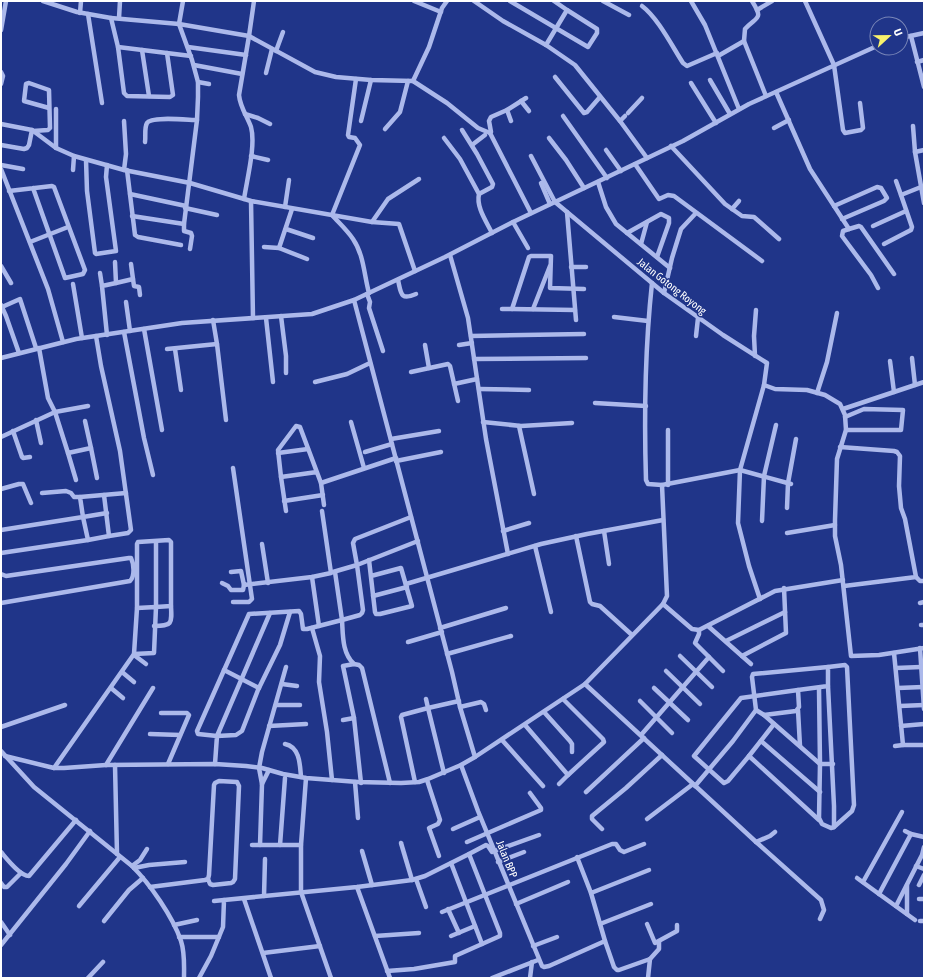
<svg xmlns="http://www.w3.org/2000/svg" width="925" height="979" font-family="'Asap Condensed',sans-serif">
  <rect width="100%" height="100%" fill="#203589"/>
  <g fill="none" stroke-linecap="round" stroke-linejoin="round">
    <g stroke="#acb9eb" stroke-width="4.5">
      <polyline points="43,1 77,12 111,18 118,47 191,56"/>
      <polyline points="183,1 179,24 192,60 198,82 198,97 197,120 184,224 184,231 191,233 192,236 190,249"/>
      <polyline points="414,1 441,12"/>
      <polyline points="474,1 503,21 546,45 575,65 620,121 647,158"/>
      <polyline points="510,1 588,47 597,33 597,29 567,10"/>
      <polyline points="603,1 629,15"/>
      <polyline points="691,1 705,25 739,109"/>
      <polyline points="805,1 834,65 843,130 845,133 861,130 863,128 860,103"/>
      <path d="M642,6C658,18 672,46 683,63L687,66L717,53"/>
      <polyline points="757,10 772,1"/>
      <polyline points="80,13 81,1"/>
      <polyline points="88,14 102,103"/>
      <polyline points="111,18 179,24 249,36 315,72 336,77 371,80 413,81 447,103 478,128 490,133 531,213"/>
      <polyline points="119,18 120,1"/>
      <polyline points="1,30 6,1"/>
      <polyline points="911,36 924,87"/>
      <polyline points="901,38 924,33"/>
      <path d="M744,41L745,29C757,16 764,20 752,1"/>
      <polyline points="546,45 567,10 554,1"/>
      <polyline points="118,47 124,93 127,96 170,97 173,95 167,53"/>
      <polyline points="188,47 246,55"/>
      <polyline points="142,50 149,96"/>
      <polyline points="276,51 283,32"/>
      <polyline points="718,56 744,41 766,96"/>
      <polyline points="917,62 924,60"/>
      <polyline points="194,65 242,74"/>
      <polyline points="1,72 3,76 1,84"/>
      <polyline points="266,73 272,49"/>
      <polyline points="555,77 584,113 587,112 600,97"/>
      <polyline points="710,80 730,114"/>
      <polyline points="413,81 429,47 442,8 447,1"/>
      <polyline points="198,82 209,84"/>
      <polyline points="691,83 716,123"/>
      <polyline points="776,92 810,169 849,229 843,231 842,236 871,275 878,288"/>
      <polyline points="521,101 529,111"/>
      <polyline points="56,109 56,148"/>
      <polyline points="507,110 511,121"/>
      <polyline points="628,113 642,98"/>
      <polyline points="245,114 258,118 270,124"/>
      <polyline points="563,116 607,178"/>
      <polyline points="124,121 126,154 124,170"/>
      <polyline points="361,121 371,80"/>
      <polyline points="620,121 625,116"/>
      <polyline points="1,124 32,130 56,148 74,156 124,170 190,183 251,201 372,222 399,224 415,271"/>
      <polyline points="913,126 915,152 924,203"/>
      <polyline points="774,128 789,120"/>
      <polyline points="385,129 400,112 408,81"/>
      <polyline points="462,130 477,154 493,184 492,187 479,194"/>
      <polyline points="33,131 48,130 50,128 49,90 29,83 26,84 24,101 49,108"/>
      <polyline points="490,133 491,132 489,121 491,117 507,110 526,98"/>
      <path d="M444,138L460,159L479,194C476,207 486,221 492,233"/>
      <polyline points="549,138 566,160 584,188"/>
      <path d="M145,142C146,137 144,128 147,123C151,116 189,120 197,120"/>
      <polyline points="1,145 24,149 27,148 29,145 32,130"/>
      <polyline points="472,145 485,135"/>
      <polyline points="671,146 725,204 742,216 754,217 779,239"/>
      <polyline points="606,150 621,171"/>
      <polyline points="915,152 924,150"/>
      <polyline points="251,156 268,160"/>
      <polyline points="531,156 555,202 664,293 723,335 767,363 764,385 740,470 738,523 749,566 760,599"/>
      <polyline points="86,160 87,191 95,253 96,254 116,251 106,177 107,165"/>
      <polyline points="635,164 659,199 668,195 674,196 762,261"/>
      <polyline points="1,165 23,169"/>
      <polyline points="1,169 48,289 63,342"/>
      <polyline points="73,170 74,156"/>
      <polyline points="127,170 135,235 138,237 181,245"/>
      <polyline points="896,181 901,195"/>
      <polyline points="598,182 606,207 616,224 670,268"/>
      <polyline points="541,183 550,204"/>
      <polyline points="9,191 52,186 54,187 85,270 83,274 65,278 33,188"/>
      <polyline points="130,194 186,206"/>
      <path d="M244,199C247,179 256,145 251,127C247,116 240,107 239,95L249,36L254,1"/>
      <polyline points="251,201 253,318"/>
      <polyline points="834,206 877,187 881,188 887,198 884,201 842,219"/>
      <polyline points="285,207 289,180"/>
      <polyline points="185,208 217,215"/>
      <polyline points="732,209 739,201"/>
      <polyline points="567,212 576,320"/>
      <polyline points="332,215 360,145 355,138 349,137 348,135 356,79"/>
      <path d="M332,215C339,223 347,230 353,239C364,255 364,275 369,293"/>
      <polyline points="132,216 184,224"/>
      <polyline points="372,222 388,199 419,179"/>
      <polyline points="513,222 528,248"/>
      <polyline points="873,226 906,211"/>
      <polyline points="286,229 313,238"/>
      <polyline points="849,229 859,226 861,227 894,274"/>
      <polyline points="627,233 661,214 669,218 669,223 657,257"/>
      <polyline points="30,242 68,227"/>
      <polyline points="641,244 647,222"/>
      <polyline points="884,244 911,230 912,227 901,195 921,187"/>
      <polyline points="264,247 279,248 292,209"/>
      <polyline points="279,248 307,259"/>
      <polyline points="450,255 468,318 486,439 508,554"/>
      <polyline points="1,266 11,283"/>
      <polyline points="571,267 586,267"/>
      <polyline points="100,273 102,286"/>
      <polyline points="133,279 134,286 139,287 140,295"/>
      <path d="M398,280C401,293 400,301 416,294"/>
      <polyline points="116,283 133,279 131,264"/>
      <path d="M652,283C645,348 644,415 646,480L648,484L662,485"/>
      <polyline points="73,284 82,338"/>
      <polyline points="664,293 672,258 681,229 696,213"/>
      <polyline points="367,294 370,302 369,308 383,351"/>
      <polyline points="354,300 445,257 513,222 683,141 749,104 877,46"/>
      <polyline points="126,302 130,331"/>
      <polyline points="1,305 6,316 19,353"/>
      <polyline points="2,307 20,299 36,348"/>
      <polyline points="502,309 512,309 529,257 531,256 551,256 550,288 584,289"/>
      <polyline points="512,309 575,310"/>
      <polyline points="533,309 550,266"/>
      <polyline points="281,316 286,356 286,373"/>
      <polyline points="614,317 648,321"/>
      <polyline points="266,318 273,382"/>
      <polyline points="213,320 217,344"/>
      <polyline points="144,329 162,430"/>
      <polyline points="124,332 144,438 153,475"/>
      <polyline points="107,335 102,286 116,283 115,262"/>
      <polyline points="96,336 101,366 120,451 131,530 128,533 109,536"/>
      <polyline points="471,336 584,334"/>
      <polyline points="696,336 698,318"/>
      <polyline points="425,345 429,368"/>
      <polyline points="459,345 472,343"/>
      <polyline points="39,348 48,398 55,412 68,453 91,448 97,478"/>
      <polyline points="167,349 217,344 226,420"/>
      <polyline points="175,349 181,390"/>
      <polyline points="755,356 754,336 756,310"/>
      <polyline points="1,358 76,339 182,323 312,314 354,300 452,672 460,707 475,757 461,765 428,779 419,782 401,783 358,782 306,778 283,774 262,768 246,766 215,764 106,765 64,768 54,768 5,756"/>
      <polyline points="912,358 915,385"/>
      <polyline points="474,359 586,358"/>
      <polyline points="890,361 894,392"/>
      <polyline points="411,372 448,364 450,366 458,401"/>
      <polyline points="315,382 347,374 370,363"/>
      <polyline points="454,384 477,379"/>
      <polyline points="764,385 775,389 807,390 825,395 840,404 845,415 846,430 837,459 835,520 835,536 841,565 851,656 879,655 924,648"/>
      <polyline points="479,389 529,390"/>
      <polyline points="817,393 827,362 837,313"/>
      <polyline points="595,403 646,406"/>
      <polyline points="843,409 924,382"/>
      <polyline points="845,417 864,409 903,410 901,430 846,430"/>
      <polyline points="36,420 41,443"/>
      <polyline points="85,421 91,448"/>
      <polyline points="351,422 364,468"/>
      <polyline points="483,422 521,426 572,423"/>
      <polyline points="519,426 534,494"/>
      <polyline points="13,431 22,457 23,458 30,457"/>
      <polyline points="1,437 55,412 88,406"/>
      <polyline points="391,439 439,431"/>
      <polyline points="840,447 894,451 897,452 900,456 899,486 901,508 905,519 916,577 844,586"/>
      <polyline points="365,452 392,444"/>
      <polyline points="68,453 76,480"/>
      <polyline points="278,453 308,449"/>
      <polyline points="396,461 441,452"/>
      <polyline points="317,472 281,477 278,450 296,426 300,427 321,483 324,505"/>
      <polyline points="281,477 286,511"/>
      <polyline points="321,483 396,458"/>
      <polyline points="668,485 668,430"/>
      <polyline points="1,489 19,484 23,484 31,503"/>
      <polyline points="42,493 66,491 71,493 74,497 80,497"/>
      <polyline points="284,501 323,495"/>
      <polyline points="787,508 788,483 796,439"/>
      <polyline points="762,521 764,476 776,425"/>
      <polyline points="1,530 83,517 80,497 126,493"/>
      <polyline points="503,531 529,523"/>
      <polyline points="604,531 609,564"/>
      <polyline points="787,533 835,525"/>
      <polyline points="576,536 590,602 592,604 600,606 632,635"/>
      <polyline points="88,540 109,536 104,495"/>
      <polyline points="262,544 268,583"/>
      <polyline points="535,546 551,612"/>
      <polyline points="1,553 88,540 83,517 107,513"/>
      <polyline points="369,560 375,612 376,614 380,614 412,606 401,568 371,576"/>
      <polyline points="231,572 241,571 244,585 312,577 331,573 322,511"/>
      <polyline points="333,572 357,565 353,543 355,539 411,517"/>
      <polyline points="335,572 342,620 360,615 362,613 363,610 357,565 418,541"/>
      <path d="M1,574L6,576L129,558H131C134,564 135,576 130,581L1,603"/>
      <polyline points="312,577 319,626"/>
      <polyline points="916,577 920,581 924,581"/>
      <polyline points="222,583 228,586 231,590 243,590 244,585"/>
      <polyline points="406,584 541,544 587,534 663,520"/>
      <polyline points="373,596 407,587"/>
      <polyline points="233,602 249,602 252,599 233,468"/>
      <polyline points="920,603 924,602"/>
      <polyline points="663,604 667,596 662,485 740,470 791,484"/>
      <polyline points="270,613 217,736 236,735 242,731 258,690 280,645 290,612"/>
      <polyline points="921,625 924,625"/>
      <path d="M154,626C172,626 172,624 171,606"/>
      <polyline points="708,626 751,664"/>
      <polyline points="312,628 320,656 319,682 327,732 332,780"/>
      <polyline points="440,628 506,608"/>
      <polyline points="726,641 785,612"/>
      <polyline points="408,642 442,632"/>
      <polyline points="920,648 924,709"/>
      <polyline points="894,653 903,745 924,745"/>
      <polyline points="134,654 154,653 156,607 137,608"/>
      <polyline points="447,654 511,636"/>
      <polyline points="134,655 146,664"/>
      <polyline points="680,656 712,687"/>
      <polyline points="742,656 786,633 784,588"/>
      <polyline points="709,657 723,671"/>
      <polyline points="354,664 343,666 354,718 361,783"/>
      <polyline points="896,668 921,667"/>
      <polyline points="224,670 259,688"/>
      <polyline points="666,671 700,704"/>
      <polyline points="122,672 134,682"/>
      <polyline points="282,684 297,686"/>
      <polyline points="585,684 755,841 821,900 824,910 820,919"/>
      <polyline points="111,688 123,698"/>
      <polyline points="654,688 688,720"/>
      <polyline points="819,688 820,764 819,818 822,824 831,828 834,827 834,806 828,686"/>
      <polyline points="898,688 923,687"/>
      <polyline points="798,690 741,698 694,756 724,783 728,781 749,756 819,820"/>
      <polyline points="640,701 672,733"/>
      <polyline points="276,705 300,705"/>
      <polyline points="900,706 924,705"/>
      <polyline points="460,707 481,702 484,704 486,710"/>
      <polyline points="756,710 752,677 753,674 828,667"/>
      <polyline points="798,710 800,746"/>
      <polyline points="544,712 570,741 572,744 572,752"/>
      <polyline points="161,713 187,713 189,715 168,764"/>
      <polyline points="764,715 820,764 833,764"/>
      <polyline points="343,720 354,718"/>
      <polyline points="525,725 568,775 604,742 603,739 563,699"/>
      <polyline points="269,726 306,724"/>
      <polyline points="901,726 924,724"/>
      <polyline points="1,727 65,705"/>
      <polyline points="150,734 180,735"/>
      <polyline points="641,735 709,657 695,643 699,634 699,630"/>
      <polyline points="502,740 543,786"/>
      <polyline points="761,741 820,792"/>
      <path d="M285,744C300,747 300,765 301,777"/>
      <polyline points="895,746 903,745"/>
      <path d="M1,751L34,787L132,866C150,884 173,917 181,941C185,953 184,966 184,978"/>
      <polyline points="749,756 774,724"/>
      <polyline points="475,757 585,684 663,604 692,629 699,630 775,591 843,580"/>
      <path d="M215,764L217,736L198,734L197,731L249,614L299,611L301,614L303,629H307L342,620C343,635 342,653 354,664L359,665L362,668L390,783"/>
      <polyline points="106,765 153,688"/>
      <polyline points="115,765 117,854"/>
      <polyline points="461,765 478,811 542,966 544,967 549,966 605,941 614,967 617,970 619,970 650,959 659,949 659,942"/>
      <polyline points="54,768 134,654 137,608 137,544 138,542 169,540 171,542 171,606 156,607 156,541"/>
      <polyline points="444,773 428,708 459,701"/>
      <polyline points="306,778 301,845 301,892 331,978"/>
      <polyline points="427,780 440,820 438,824 429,828 439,856"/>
      <polyline points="355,782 358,818"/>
      <polyline points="415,782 401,717 402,715 428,708 426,699"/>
      <polyline points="262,784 269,770"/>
      <polyline points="559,784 568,775"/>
      <polyline points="695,786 733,741 756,710 764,715 796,711 799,707 798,690 828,686 828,667 845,665 847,667 854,805 852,811 834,827"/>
      <polyline points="586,792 644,738"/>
      <polyline points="647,819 693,784"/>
      <polyline points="453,829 480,817"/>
      <polyline points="602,829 592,819 592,816 626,788 662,755"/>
      <polyline points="905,831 911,834"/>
      <polyline points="467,842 541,810 541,808 530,793"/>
      <polyline points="756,842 770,836 775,832"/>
      <polyline points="401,843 412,880"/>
      <polyline points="252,845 301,845"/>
      <polyline points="260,845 262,784 259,768 262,752 286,667"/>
      <polyline points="280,845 285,778"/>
      <polyline points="362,851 372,885"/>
      <polyline points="494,851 539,835"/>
      <path d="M1,852C7,859 20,876 29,876L76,820"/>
      <polyline points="469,854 486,845 488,846 492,852"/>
      <polyline points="577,857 591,893 649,870"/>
      <polyline points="498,862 524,852"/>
      <polyline points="451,863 482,944"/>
      <polyline points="132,866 140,860 147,849"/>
      <polyline points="916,866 924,869"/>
      <polyline points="134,868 149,865 185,862"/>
      <polyline points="857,878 879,894"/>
      <polyline points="416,879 426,907"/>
      <polyline points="863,882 902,812"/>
      <polyline points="1,883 4,887 7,887 21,873"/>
      <polyline points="919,885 924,875"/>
      <polyline points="150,887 205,880 208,879 209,875 214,785 215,783 219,781 237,782 239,786 235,879 233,882 231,883 213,885 210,884 208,879"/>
      <polyline points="357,887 390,978"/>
      <polyline points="591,893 605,941"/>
      <polyline points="264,896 265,859"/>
      <polyline points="244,899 271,978"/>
      <polyline points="919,899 924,899"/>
      <polyline points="214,901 224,900"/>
      <polyline points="516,904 568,882"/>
      <polyline points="79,906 120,857"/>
      <polyline points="896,906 922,855 924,847"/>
      <polyline points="448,909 459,933"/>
      <polyline points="442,912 612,844 616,844 620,850 624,852 644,844"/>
      <polyline points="907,914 907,885"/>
      <polyline points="915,920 879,894 911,834 924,837"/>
      <polyline points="104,921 129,890 143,878"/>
      <polyline points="920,921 924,921"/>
      <polyline points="1,922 10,935"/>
      <polyline points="600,924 651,904"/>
      <polyline points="647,924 655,943 677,931 677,925"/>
      <polyline points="174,925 197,920"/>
      <polyline points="375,936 419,933"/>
      <polyline points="451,936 475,926"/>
      <polyline points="179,937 219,937"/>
      <polyline points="1,945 66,864 90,831"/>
      <polyline points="533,946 557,937"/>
      <polyline points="263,953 320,946"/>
      <polyline points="88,978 103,962"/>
      <polyline points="199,978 211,956 223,927 224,900 357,887 412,880 425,876 469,854 500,933 500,936 455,956 455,962 414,969 387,971"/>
      <polyline points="492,978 538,960"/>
      <polyline points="530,978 532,962"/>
      <polyline points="648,978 650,959"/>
    </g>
  </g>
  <g text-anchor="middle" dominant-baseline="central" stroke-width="3" stroke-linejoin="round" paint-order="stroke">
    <g font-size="11" fill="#fff" stroke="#203589">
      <text transform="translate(672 286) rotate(38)">Jalan Gotong Royong</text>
      <text transform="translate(507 859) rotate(68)">Jalan BPP</text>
    </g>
  </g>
  <rect width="925" height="979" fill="none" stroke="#ffffff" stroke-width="4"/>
  <g transform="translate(889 36) rotate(68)"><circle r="19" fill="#203589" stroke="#7986b8"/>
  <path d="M0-3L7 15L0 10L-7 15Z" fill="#f8f16c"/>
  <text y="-6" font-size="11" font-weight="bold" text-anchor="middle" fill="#ffffff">U</text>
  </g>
</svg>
